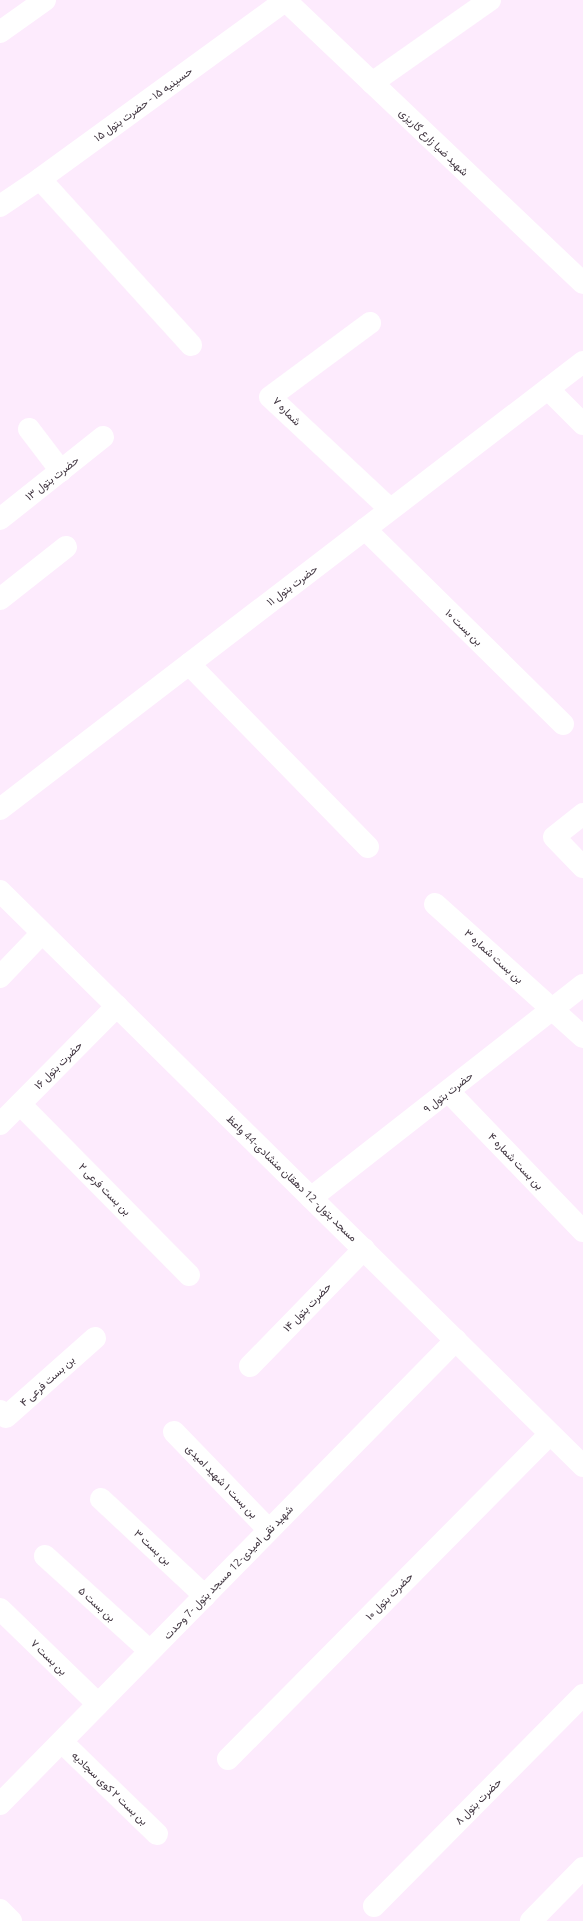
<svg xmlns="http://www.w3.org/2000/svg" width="583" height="1921" font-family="Ubuntu,Vazirmatn,sans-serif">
  <rect width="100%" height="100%" fill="#fdebfd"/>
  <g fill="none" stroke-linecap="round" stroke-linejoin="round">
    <g stroke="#fff" stroke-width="22">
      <polyline points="285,0 583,283"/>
      <polyline points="0,32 45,0"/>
      <polyline points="372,83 490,0"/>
      <polyline points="40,179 191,345"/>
      <polyline points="0,206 40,179 286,0"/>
      <polyline points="370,323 270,397 390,509"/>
      <polyline points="548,389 583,424"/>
      <polyline points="29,429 61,471"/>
      <polyline points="0,519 103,437"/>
      <polyline points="365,529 563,724"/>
      <polyline points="0,599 66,547"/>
      <polyline points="189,664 368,847"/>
      <polyline points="0,809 583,362"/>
      <polyline points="583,814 554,837 583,867"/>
      <polyline points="0,891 583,1466"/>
      <polyline points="435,904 583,1037"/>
      <polyline points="0,977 42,933"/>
      <polyline points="449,1092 583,1231"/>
      <polyline points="20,1104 189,1275"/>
      <polyline points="0,1124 117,1006"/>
      <polyline points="311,1198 583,985"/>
      <polyline points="250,1366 364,1249"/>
      <polyline points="0,1411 6,1417 95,1338"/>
      <polyline points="174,1432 269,1530"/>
      <polyline points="101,1499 205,1596"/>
      <polyline points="45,1556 150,1651"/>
      <polyline points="0,1609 98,1704"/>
      <polyline points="62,1742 157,1834"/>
      <polyline points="228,1759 550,1434"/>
      <polyline points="0,1804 456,1340"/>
      <polyline points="374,1906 583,1695"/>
      <polyline points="0,1910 11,1921"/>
      <polyline points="531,1921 583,1868"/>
    </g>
  </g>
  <g text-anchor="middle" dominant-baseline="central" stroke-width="4" stroke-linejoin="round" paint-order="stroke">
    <g font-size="11" fill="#3f343f" stroke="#fff">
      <text transform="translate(143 104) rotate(-36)">حسینیه ۱۵ - حضرت بتول ۱۵</text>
      <text transform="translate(434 142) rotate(44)">شهید ضیا زارع گاریزی</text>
      <text transform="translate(287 411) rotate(46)">شماره ۷</text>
      <text transform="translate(52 478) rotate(-38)">حضرت بتول ۱۳</text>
      <text transform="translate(292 585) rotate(-37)">حضرت بتول ۱۱</text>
      <text transform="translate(464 627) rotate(44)">بن بست ۱۰</text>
      <text transform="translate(494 956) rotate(42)">بن بست شماره ۳</text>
      <text transform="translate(58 1065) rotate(-45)">حضرت بتول ۱۶</text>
      <text transform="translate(448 1092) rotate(-38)">حضرت بتول ۹</text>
      <text transform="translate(516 1161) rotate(46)">بن بست شماره ۴</text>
      <text transform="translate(292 1178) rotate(44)">مسجد بتول- 12 دهقان منشادی-44 واعظ</text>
      <text transform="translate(105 1189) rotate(45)">بن بست فرعی ۲</text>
      <text transform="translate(307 1307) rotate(-46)">حضرت بتول ۱۴</text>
      <text transform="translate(47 1381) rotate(-42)">بن بست فرعی ۴</text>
      <text transform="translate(222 1481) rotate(46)">بن بست ۱ شهید امیدی</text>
      <text transform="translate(153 1547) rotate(43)">بن بست ۳</text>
      <text transform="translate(228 1572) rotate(-46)">شهید نقی امیدی-12 مسجد بتول -7 وحدت</text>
      <text transform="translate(389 1596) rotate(-45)">حضرت بتول ۱۰</text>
      <text transform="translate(97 1604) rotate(42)">بن بست ۵</text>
      <text transform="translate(49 1657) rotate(44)">بن بست ۷</text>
      <text transform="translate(110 1788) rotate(44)">بن بست ۲ کوی سجادیه</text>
      <text transform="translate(478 1801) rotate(-45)">حضرت بتول ۸</text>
    </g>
  </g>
</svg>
